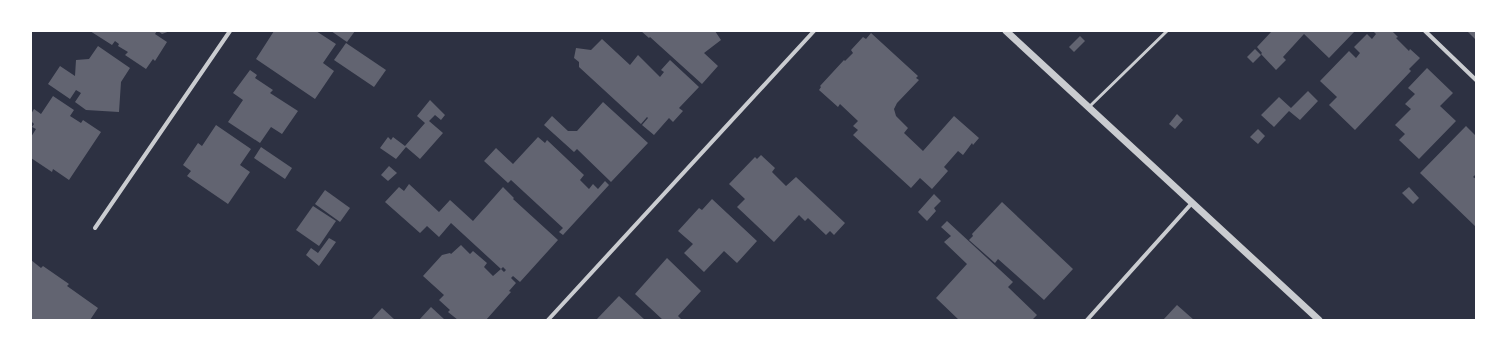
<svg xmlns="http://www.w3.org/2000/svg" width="1507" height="351" font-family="'Nunito Sans',sans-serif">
  <rect width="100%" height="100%" fill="#2d3142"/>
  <g fill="#626471">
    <polygon points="90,31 157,31 155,34 167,42 155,61 153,59 146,69 125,55 128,52 118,46 119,44 115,41 112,45"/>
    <polygon points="158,31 170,31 162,34"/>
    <polygon points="274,31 316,31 336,44 323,63 334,71 315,99 256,59"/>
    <polygon points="331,31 355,31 347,42"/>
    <polygon points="641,31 715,31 721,40 704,53 718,66 702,84 650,37 649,38"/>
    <polygon points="1272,31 1355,31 1329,58 1304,34 1283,57 1286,60 1276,70 1261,54 1262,53 1257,47"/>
    <polygon points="1373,31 1392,31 1398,37 1396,38 1409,51 1410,49 1420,58 1409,69 1411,71 1355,130 1329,105 1337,97 1320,81 1349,51 1356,58 1360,53 1354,47 1367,34 1372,39 1376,34"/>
    <polygon points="1467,31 1476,31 1476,40"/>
    <polygon points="871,33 918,76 916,78 919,80 897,103 894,109 896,116 908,128 904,133 923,151 954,116 979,138 973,145 972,143 963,155 958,151 944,167 948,171 932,189 920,178 911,188 853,135 858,130 853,126 858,121 840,104 838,107 819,90 821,87 820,86 844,60 845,61 853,53 851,50 863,37 866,39"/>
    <polygon points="1080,36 1085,41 1074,52 1069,47"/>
    <polygon points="602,39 630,65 638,55 660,77 664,72 661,70 670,60 699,87 679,108 683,111 673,122 669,118 654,135 642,125 648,118 647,117 641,124 579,67 579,62 574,58 576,48 591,50"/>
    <polygon points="346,43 386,70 374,87 334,60"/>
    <polygon points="98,46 130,68 121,82 119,112 86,110 75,102 81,93 76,90 70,99 48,84 60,66 75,76 76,60 89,59"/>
    <polygon points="1255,49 1261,55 1253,63 1247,57"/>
    <polygon points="1427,68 1453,93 1440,106 1456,121 1419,159 1399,140 1405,134 1395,125 1411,109 1405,104 1415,94 1408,88"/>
    <polygon points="250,70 257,75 255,78 273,90 270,93 298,111 282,134 271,127 260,143 228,122 243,100 233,93"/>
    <polygon points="1308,91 1318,101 1300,120 1289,111 1274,127 1261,115 1279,97 1291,108"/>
    <polygon points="53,96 74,110 70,116 81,123 83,120 101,132 69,180 53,169 52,172 31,158 31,137 36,129 32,127 34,124 31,121 31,114 34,109 41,114"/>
    <polygon points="430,100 445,115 441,120 435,115 429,121 443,133 420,159 406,147 396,159 380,148 388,137 391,140 393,137 405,146 425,123 417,116"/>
    <polygon points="603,102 648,143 611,182 577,149 574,152 544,125 552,116 568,131 577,131"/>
    <polygon points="1177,114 1183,120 1175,129 1169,124"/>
    <polygon points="216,125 251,149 240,165 250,172 228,204 187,176 191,171 183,165 198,143 202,146"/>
    <polygon points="1466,126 1476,136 1476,174 1473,177 1476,179 1476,227 1420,173"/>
    <polygon points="1258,129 1265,136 1258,144 1250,137"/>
    <polygon points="538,137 545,143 547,140 584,175 580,180 589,189 593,184 598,189 605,181 609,185 563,235 559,232 563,228 511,180 508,183 484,161 496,148 513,164"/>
    <polygon points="261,147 292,168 285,179 254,158"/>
    <polygon points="761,155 775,168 772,172 786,186 796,177 845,223 834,235 830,231 826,235 808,218 805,221 799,215 774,242 737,207 745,199 729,184 755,157 757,159"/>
    <polygon points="389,166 397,173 388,181 381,175"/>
    <polygon points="409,184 439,212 450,200 473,221 503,187 514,198 513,199 558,240 520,282 513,276 511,278 516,283 509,291 511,292 486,320 458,320 448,312 450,310 439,300 444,295 423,276 442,255 450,253 451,254 461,245 470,254 473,251 487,263 484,267 493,276 501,269 504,272 506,270 503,267 501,269 451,223 439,237 427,226 420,233 385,202 399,187 404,191"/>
    <polygon points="1409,187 1419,198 1413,204 1402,193"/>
    <polygon points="325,190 350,208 340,222 315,204"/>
    <polygon points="934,194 941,201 934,208 936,211 927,221 918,212"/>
    <polygon points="712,199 757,241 737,263 724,251 704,272 684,253 693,244 678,231 699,208 702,210"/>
    <polygon points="1002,202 1073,269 1044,300 998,259 995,263 969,240 973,236 972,234"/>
    <polygon points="313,206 336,221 319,246 296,230"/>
    <polygon points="947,221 1013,282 1008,287 1037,315 1032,320 959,320 936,298 967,264 944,242 951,236 941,227"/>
    <polygon points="329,238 336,242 319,266 306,255 311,248 318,253"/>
    <polygon points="667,258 701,291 678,316 682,320 663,320 635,294"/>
    <polygon points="31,260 41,268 43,266 69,284 67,286 98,308 90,320 31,320"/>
    <polygon points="619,296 645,320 596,320"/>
    <polygon points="1177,305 1194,320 1163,320"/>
    <polygon points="431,307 445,320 419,320"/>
    <polygon points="382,308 395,320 371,320"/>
  </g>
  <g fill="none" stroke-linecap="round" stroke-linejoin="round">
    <polyline stroke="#caccd0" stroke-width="3" points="1089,107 1167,31"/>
    <g stroke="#caccd0" stroke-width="4">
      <polyline points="1425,31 1476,80"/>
      <polyline points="95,228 230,31"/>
      <polyline points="548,320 814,31"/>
      <polyline points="1087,320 1192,203"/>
    </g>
    <polyline stroke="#caccd0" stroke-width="7" points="1006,31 1319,320"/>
  </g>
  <rect width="1507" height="351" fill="none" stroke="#ffffff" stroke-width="64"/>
</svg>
